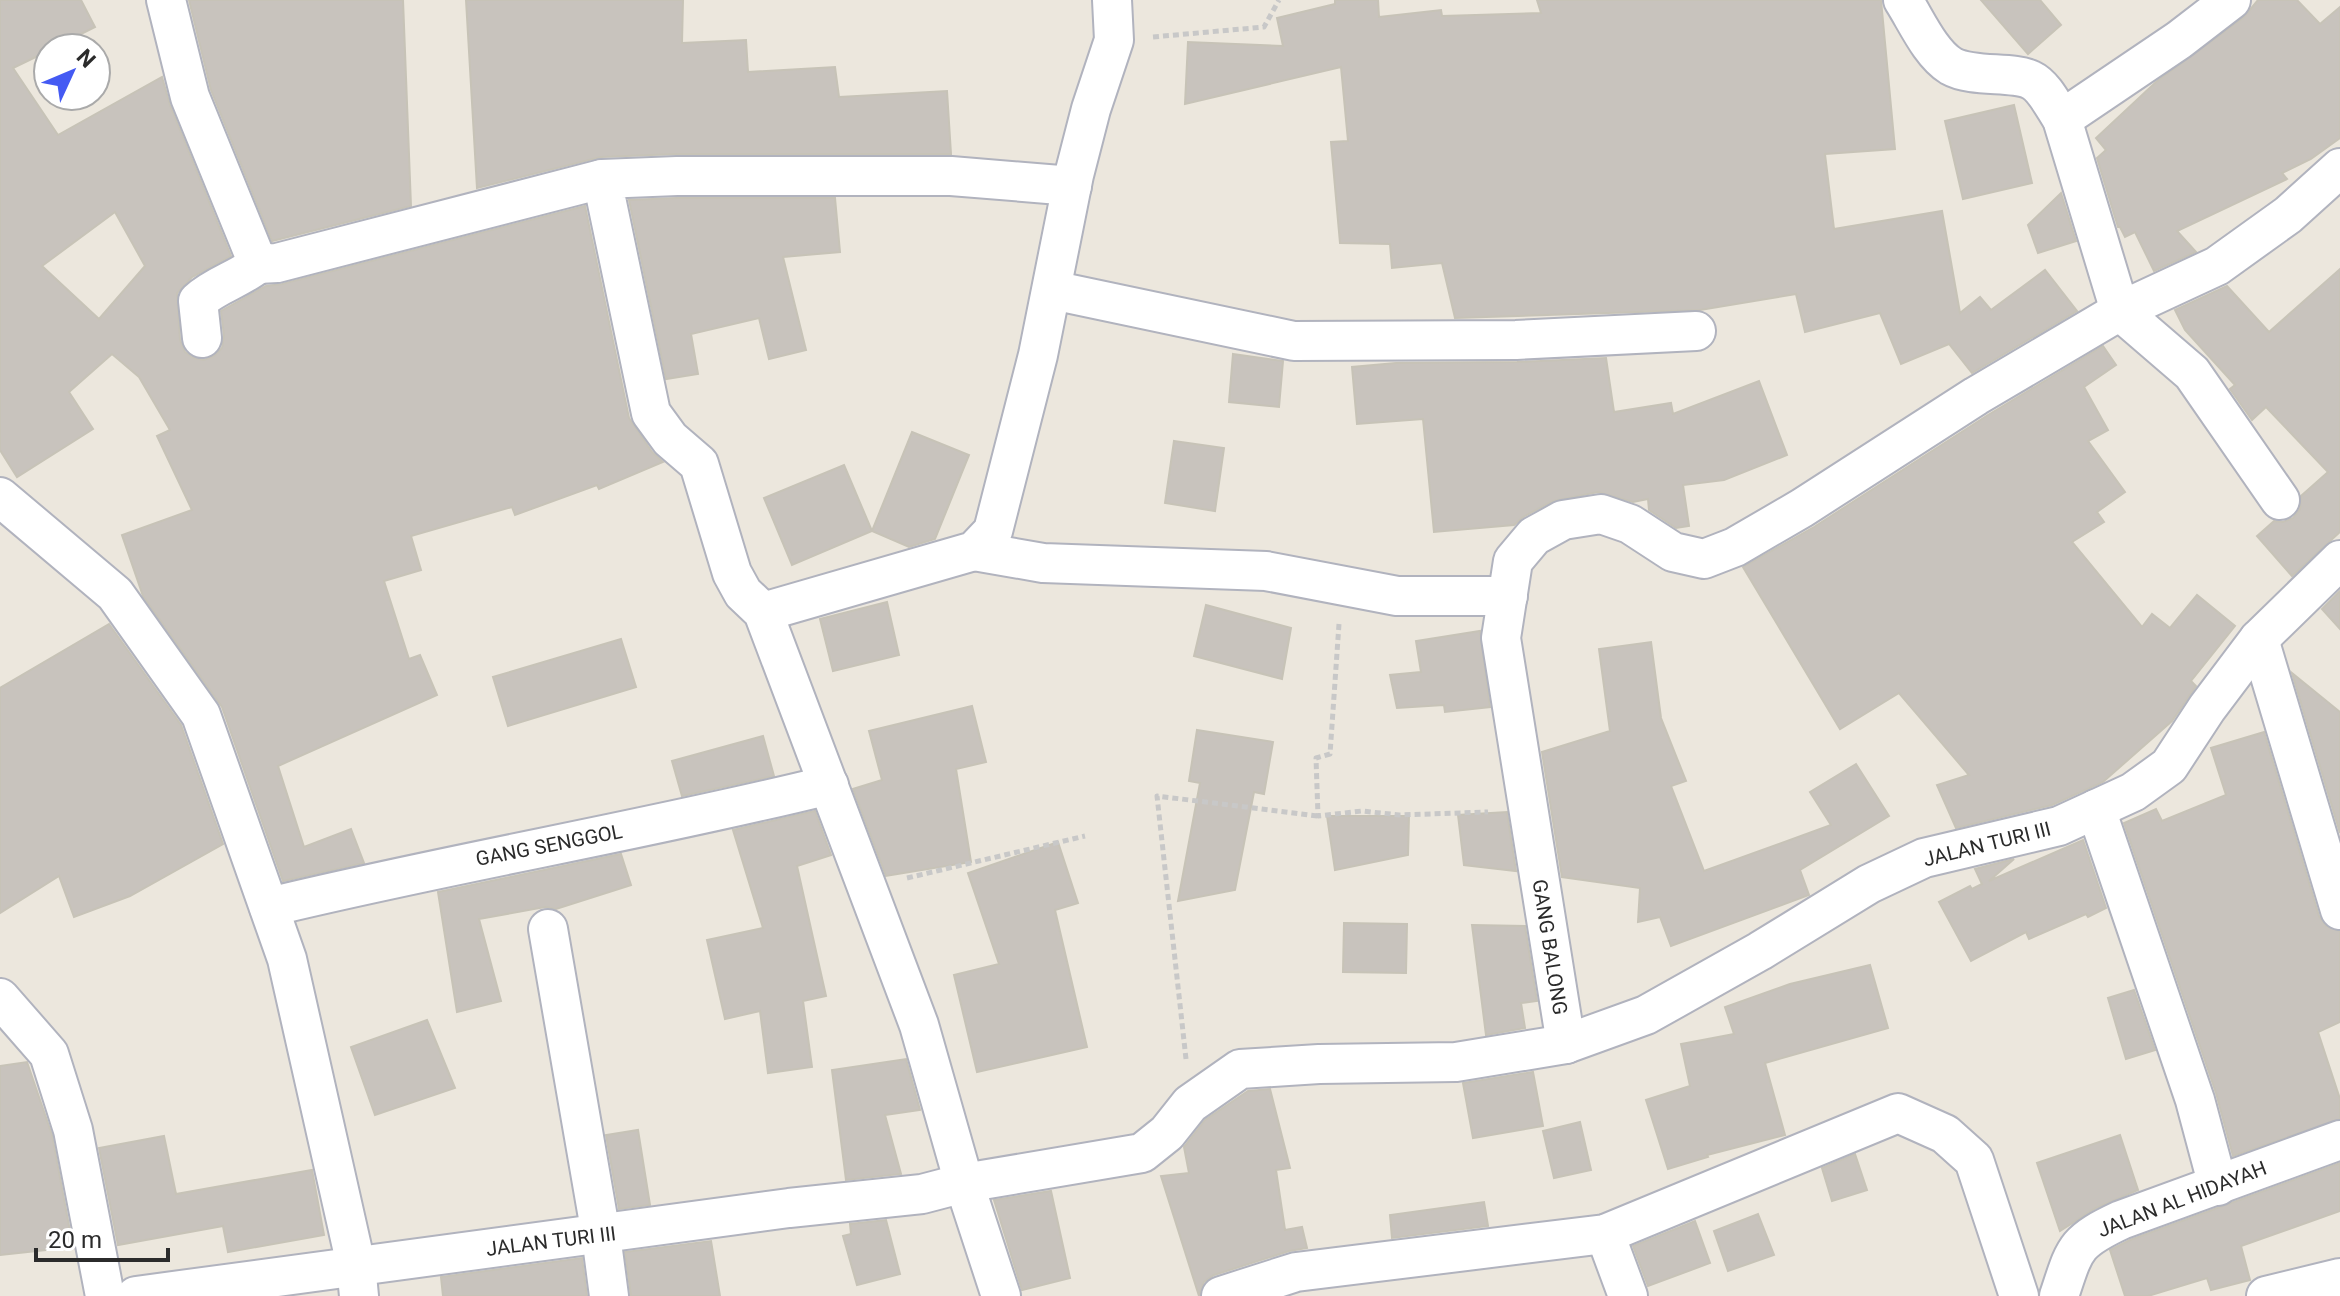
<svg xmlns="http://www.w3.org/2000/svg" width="2340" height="1296" font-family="Roboto,sans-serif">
  <rect width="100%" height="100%" fill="#ece7dd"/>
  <g fill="#c8c3bd" stroke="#c7c3b7" stroke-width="2" fill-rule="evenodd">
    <path d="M0,0H81L95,27L53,48H48V51L13,68L58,135L162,77L170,105L231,256L192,277L177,293L180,340L185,352L194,358L204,360L214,356L222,348L224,336L221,311L266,286L282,284L585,206L629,418L652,452L663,462L599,489L597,485L515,515L512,507L411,536L421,570L384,581L409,659L420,655L437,695L278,766L304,847L351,829L364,863L283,881L222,707L143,596L122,535L192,510L157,436L170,430L139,377L112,354L69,392L93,429L17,477L0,450ZM115,212L145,266L99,319L42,266Z"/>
    <polygon points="189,0 403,0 411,206 272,241 211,90"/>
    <polygon points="466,0 683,0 682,43 746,40 748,72 835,67 839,97 947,91 951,154 677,154 601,157 477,188"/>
    <polygon points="1335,0 1378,0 1379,17 1441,10 1442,16 1541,13 1537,0 1881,0 1895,149 1825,154 1834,229 1942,211 1960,313 1980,297 1991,310 2045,270 2077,311 1972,373 1949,344 1901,364 1880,313 1805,332 1796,294 1700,310 1455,318 1442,263 1392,268 1390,244 1340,243 1331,142 1348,141 1341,67 1185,104 1188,42 1283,46 1277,18 1335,4"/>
    <polygon points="1981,0 2040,0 2061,25 2028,54"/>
    <polygon points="2258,0 2297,0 2320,24 2340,7 2340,138 2311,159 2282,173 2287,179 2177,231 2196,252 2154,271 2135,232 2125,237 2120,227 2118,227 2097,158 2106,150 2096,138 2156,82 2244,17"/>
    <polygon points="2014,105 2032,183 1963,199 1945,121"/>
    <polygon points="2061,193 2076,241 2038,253 2028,225"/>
    <polygon points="677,198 835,198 840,252 783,257 806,350 769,359 759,318 691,334 698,374 666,379 629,200"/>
    <polygon points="2340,269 2340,532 2292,576 2257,536 2274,521 2283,522 2293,518 2300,509 2301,496 2328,472 2266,407 2252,420 2230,389 2235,385 2185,330 2175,310 2227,286 2269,332"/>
    <polygon points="2103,346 2116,365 2084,387 2108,430 2088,441 2125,492 2097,512 2104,522 2072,542 2142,627 2152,614 2170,628 2197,595 2235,626 2191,681 2196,686 2172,721 2103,782 2052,805 1956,828 1937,785 1969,775 1899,693 1840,729 1743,567 1814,527 1988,415"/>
    <polygon points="1233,354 1283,361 1279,407 1229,402"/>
    <polygon points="1606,358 1614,412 1671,403 1673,414 1759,381 1787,455 1724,480 1683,485 1689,526 1676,528 1649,510 1648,499 1633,502 1598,492 1553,501 1523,517 1514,525 1434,532 1423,419 1357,424 1352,367 1396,363 1517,362"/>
    <polygon points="912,432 969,455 935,539 909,547 872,531"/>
    <polygon points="1174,441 1224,448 1215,511 1165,503"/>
    <polygon points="844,465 872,531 792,565 764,498"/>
    <polygon points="2340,591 2340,629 2322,609"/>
    <polygon points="887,602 899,655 833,671 820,619"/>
    <polygon points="1206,605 1291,628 1282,679 1194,656"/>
    <polygon points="109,624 181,725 223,844 130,896 74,917 59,876 0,913 0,688"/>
    <polygon points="1480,631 1490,707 1445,712 1444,705 1397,708 1390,675 1421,672 1416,641"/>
    <polygon points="621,639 636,687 508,726 493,677"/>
    <polygon points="1651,642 1661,718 1686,781 1671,786 1704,871 1831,825 1810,792 1856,764 1889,816 1800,870 1809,895 1671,946 1660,917 1638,922 1640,888 1562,877 1542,752 1610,731 1599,649"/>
    <polygon points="2292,673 2340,712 2340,833"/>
    <polygon points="972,706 986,762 956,769 971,862 886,876 853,789 882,780 869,731"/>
    <polygon points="1197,730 1273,742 1264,794 1254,792 1235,890 1178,901 1200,783 1189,781"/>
    <polygon points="2264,732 2319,916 2326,926 2340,931 2340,1022 2318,1032 2340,1099 2340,1119 2233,1156 2216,1093 2124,823 2156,809 2162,821 2226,795 2211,748"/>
    <polygon points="763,736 774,776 682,796 672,761"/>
    <polygon points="815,811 831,855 797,866 826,996 803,1001 812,1067 768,1073 760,1011 725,1019 707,940 763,928 733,830"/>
    <polygon points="1507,812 1516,871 1464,865 1458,815"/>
    <polygon points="1327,816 1409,816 1408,855 1335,870"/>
    <polygon points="2083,840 2106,908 2088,917 2086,914 2029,939 2026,932 1971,961 1939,902 1970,886 1972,889 1982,884 1975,869 2014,859 1989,881"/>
    <polygon points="1058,842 1078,903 1055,910 1087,1047 977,1072 954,975 999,964 968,873"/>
    <polygon points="621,854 631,885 556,909 545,907 479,919 501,1001 457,1012 438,892"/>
    <polygon points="1344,923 1407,924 1406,973 1343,972"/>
    <polygon points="1472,925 1525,926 1537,1001 1521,1003 1525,1028 1486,1035"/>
    <polygon points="1870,965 1888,1028 1765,1063 1785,1135 1707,1155 1708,1157 1668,1169 1646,1100 1690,1086 1681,1044 1734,1034 1725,1007 1790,984"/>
    <polygon points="2134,990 2155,1050 2126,1059 2108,998"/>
    <polygon points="427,1020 455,1088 375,1115 351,1047"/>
    <polygon points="906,1059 920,1110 885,1115 901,1174 846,1180 832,1070"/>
    <polygon points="27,1062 52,1135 73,1247 0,1255 0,1066"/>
    <polygon points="1533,1072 1543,1126 1473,1138 1463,1083"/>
    <polygon points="1270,1089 1290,1168 1276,1170 1285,1230 1302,1227 1307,1248 1289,1251 1214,1275 1204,1282 1199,1296 1161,1176 1189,1173 1184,1147 1205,1120 1248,1091"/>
    <polygon points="1580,1122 1591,1170 1554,1178 1543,1131"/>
    <polygon points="638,1130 650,1205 619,1209 606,1135"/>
    <polygon points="2120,1135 2138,1190 2096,1208 2060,1231 2037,1163"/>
    <polygon points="164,1136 176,1194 312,1170 324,1235 228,1252 223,1226 118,1245 99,1148"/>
    <polygon points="1855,1154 1867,1190 1832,1201 1822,1168"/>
    <polygon points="2340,1163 2340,1211 2241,1246 2250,1280 2211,1290 2207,1278 2148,1296 2125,1296 2110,1250 2130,1240"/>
    <polygon points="1051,1191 1070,1278 1022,1290 994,1200"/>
    <polygon points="1484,1202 1488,1226 1392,1238 1390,1215"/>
    <polygon points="1758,1214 1774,1255 1728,1271 1714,1231"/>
    <polygon points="886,1220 900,1274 857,1285 843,1236 851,1234 850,1224"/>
    <polygon points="1695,1221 1710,1263 1648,1286 1633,1246"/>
    <polygon points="711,1241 720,1296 631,1296 625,1252"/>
    <polygon points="582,1258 587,1296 443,1296 441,1277"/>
  </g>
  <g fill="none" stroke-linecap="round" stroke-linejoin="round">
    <defs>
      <g id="street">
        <polyline points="166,0 190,97 258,264 277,263 602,179"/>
        <path d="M1903,0C1916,20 1930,53 1951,66C1972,78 2013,71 2031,80C2044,86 2054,107 2062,119L2120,311L2217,266L2288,215L2340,168"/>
        <polyline points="2062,119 2179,40 2231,0"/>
        <polyline points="1052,290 1294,341 1516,340 1696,331"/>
        <path d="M202,338L198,301C215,285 240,279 258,264"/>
        <polyline points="0,497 115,594 201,715 287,959 356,1265 359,1296"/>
        <polyline points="974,551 1043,563 1266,571 1397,596 1508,596"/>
        <polyline points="763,612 974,551 993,531 1038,355 1074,175 1091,109 1114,40 1112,0"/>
        <polyline points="2259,639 2340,910"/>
        <polyline points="2096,809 2195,1100 2218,1186"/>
        <path d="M269,907C454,862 643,831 829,785"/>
        <polyline points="548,929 601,1235 609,1296"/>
        <polyline points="0,998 49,1054 73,1130 105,1296"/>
        <polyline points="1566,1044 1501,638 1513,561 1534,536 1563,520 1601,514 1630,524 1673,552 1704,559 1735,547 1802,508 1976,396 2120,311 2192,373 2280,500"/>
        <polyline points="1605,1234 1628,1296"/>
        <polyline points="136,1296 789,1208 922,1194 964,1183 1142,1153 1167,1133 1190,1104 1240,1069 1319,1064 1456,1062 1566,1044 1646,1015 1760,951 1869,884 1924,858 2059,826 2133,792 2169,766 2207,708 2259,639 2340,560"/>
        <polyline points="1001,1296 964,1183 919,1025 763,612 743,593 732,573 699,464 670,439 651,413 602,179 677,176 951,176 1072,186"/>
        <polyline points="1221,1296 1296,1272 1605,1234 1898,1113 1945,1134 1974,1160 2019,1296"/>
        <path d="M2059,1296C2075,1248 2074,1242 2121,1220L2340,1140"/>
        <polyline points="2266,1296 2340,1278"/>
      </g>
    </defs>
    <use href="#street" stroke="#b1b3be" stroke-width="42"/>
    <g stroke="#c8c8c8" stroke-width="5" stroke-dasharray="6 4" stroke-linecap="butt">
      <polyline points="1153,37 1264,27 1279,0"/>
      <polyline points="1339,624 1330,754 1316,758 1318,816 1362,811 1399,815 1488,812"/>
      <polyline points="907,878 1085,836"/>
      <polyline points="1186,1059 1157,796 1318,816"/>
    </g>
    <use href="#street" stroke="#fff" stroke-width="38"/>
  </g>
  <g text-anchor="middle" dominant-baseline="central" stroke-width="8" stroke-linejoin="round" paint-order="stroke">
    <g font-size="20" fill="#2b2b2b" stroke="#fff">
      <text transform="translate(1987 844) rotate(-14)">JALAN TURI III</text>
      <text transform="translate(549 845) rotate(-11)">GANG SENGGOL</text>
      <text transform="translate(1550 947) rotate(81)">GANG BALONG</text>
      <text transform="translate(2182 1199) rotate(-21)">JALAN AL HIDAYAH</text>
      <text transform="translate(551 1241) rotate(-7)">JALAN TURI III</text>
    </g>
  </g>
  <g transform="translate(72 72) rotate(46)"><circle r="38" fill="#ffffff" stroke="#aaaaaa" stroke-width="2"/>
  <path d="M0-6L14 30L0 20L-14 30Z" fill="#445af3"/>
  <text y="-12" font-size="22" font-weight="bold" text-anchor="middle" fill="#2b2b2b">N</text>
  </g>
  <path d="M36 1248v12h132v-12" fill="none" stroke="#2b2b2b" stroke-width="4"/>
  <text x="48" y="1248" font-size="24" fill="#2b2b2b" stroke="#ffffff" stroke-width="6" paint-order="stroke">20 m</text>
</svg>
